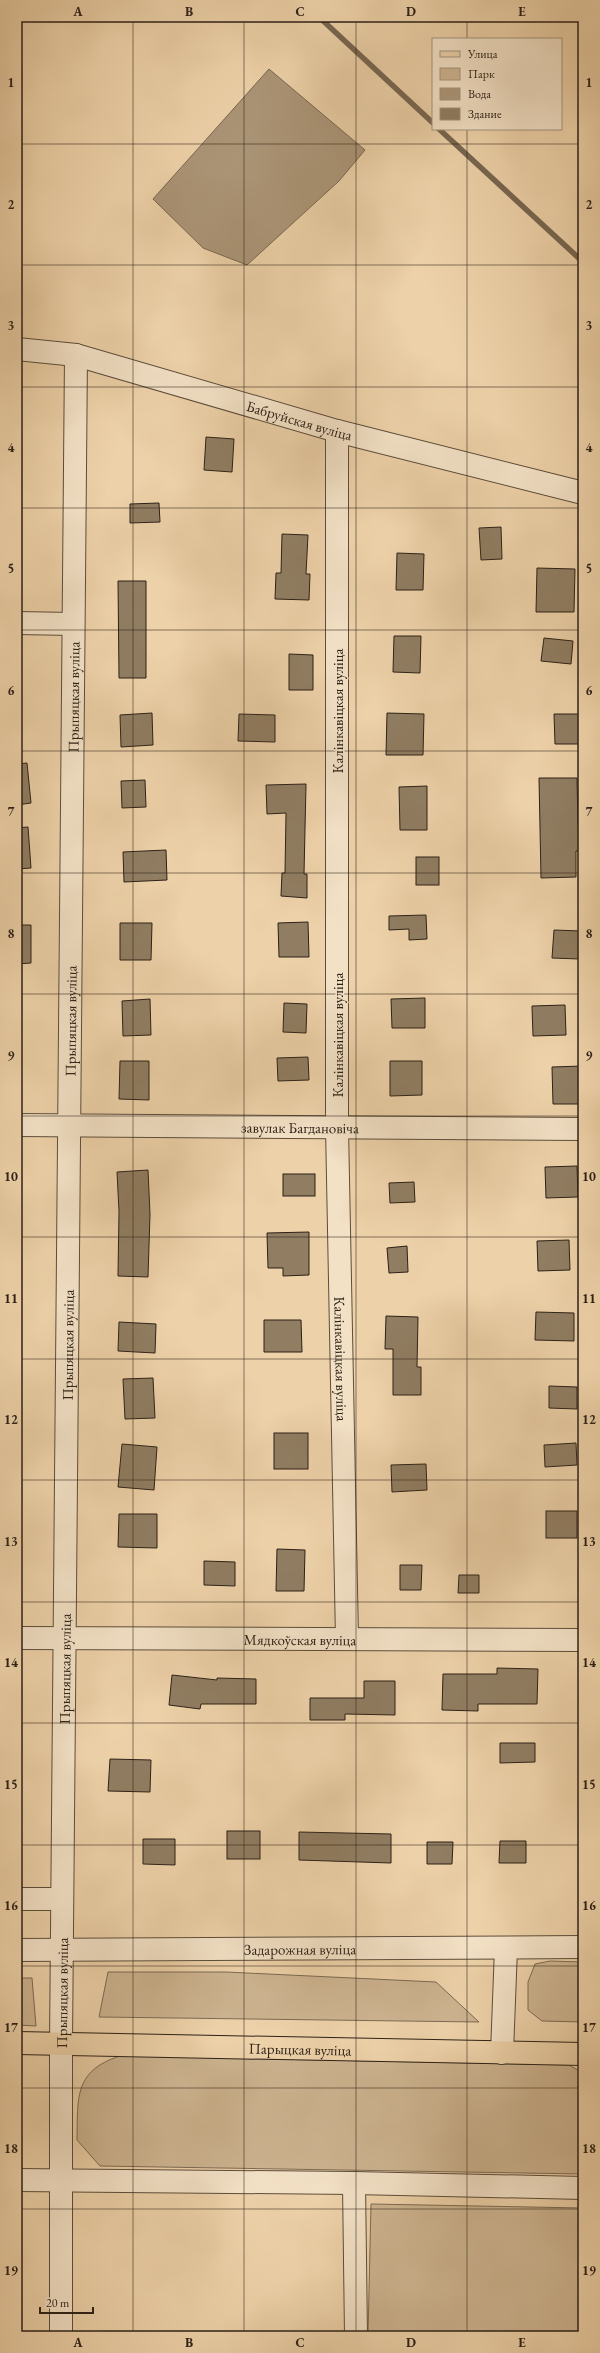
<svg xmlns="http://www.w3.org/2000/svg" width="600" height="2353" font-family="'EB Garamond',serif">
  <rect width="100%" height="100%" fill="#edd1a8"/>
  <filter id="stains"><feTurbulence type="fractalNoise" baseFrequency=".005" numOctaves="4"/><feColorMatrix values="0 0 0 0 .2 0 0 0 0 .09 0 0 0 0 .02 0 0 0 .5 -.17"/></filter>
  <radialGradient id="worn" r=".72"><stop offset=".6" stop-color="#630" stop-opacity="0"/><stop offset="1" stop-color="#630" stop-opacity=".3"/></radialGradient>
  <g fill="#ccb38f" stroke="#7c6a53">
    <polygon points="550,1961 583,1962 583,2022 542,2021 528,2010 528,1982 535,1964"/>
    <polygon points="108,1972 226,1972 436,1982 479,2022 99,2017"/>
    <polygon points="17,1978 32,1978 36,2026 17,2025"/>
    <path d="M120,2056L569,2065L583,2073V2174L100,2166L77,2140C78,2099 73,2071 120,2056Z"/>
    <polygon points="371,2204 583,2208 583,2336 368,2336"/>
  </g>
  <polygon fill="#ab9577" stroke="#786751" points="269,69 365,150 339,181 247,265 203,248 153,199"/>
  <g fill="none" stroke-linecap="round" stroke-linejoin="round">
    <g stroke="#786751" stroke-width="5.5">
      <polyline points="319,17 433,123"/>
      <polyline points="439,129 583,262"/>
    </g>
  </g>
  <g fill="#907d62" stroke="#2c2117">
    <polygon points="206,437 234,439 232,472 204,470"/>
    <polygon points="159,503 160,522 130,523 130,504"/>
    <polygon points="501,527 502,559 481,560 479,528"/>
    <polygon points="282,534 308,535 306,574 310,574 309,600 275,599 276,573 281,573"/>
    <polygon points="397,553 424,554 423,590 396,590"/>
    <polygon points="537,568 575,569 574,612 536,612"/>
    <polygon points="118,581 146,581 146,678 119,678"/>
    <polygon points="394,636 421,636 420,673 393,672"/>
    <polygon points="544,638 573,641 571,664 541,661"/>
    <polygon points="289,654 313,655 313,690 289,690"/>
    <polygon points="152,713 153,745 121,747 120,715"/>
    <polygon points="387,713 424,714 423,755 386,755"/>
    <polygon points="239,714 275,715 275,742 238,741"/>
    <polygon points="554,714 583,714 583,744 555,744"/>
    <polygon points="27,763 31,803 17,805 17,764"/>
    <polygon points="539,778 577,778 578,825 582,825 583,851 576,851 576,877 541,878"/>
    <polygon points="145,780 146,807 122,808 121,781"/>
    <polygon points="306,784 304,874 307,874 307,898 281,896 282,873 285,873 286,813 267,814 266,785"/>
    <polygon points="427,786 427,830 400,830 399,787"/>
    <polygon points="28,827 31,868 17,869 17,828"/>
    <polygon points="166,850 167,880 124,882 123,852"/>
    <rect x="416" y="857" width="23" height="28"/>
    <polygon points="426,915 427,939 409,940 409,929 389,930 389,916"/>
    <polygon points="308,922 309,957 279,957 278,923"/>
    <polygon points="120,923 152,923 151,960 120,960"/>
    <polygon points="17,925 31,925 31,963 17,964"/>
    <polygon points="554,930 581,931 579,959 552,958"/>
    <polygon points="425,998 425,1028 392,1028 391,999"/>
    <polygon points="150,999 151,1035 123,1036 122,1001"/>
    <polygon points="284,1003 307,1004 306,1033 283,1032"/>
    <polygon points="565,1005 566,1035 533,1036 532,1006"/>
    <polygon points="308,1057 309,1080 278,1081 277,1058"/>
    <polygon points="120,1061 149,1061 149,1100 119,1099"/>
    <polygon points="390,1061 422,1061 422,1095 390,1096"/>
    <polygon points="583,1066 583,1104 553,1104 552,1067"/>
    <polygon points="577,1166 578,1197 546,1198 545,1167"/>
    <polygon points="148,1170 150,1214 148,1277 118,1276 119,1211 117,1172"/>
    <rect x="283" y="1174" width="32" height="22"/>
    <polygon points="414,1182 415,1202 390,1203 389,1183"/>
    <polygon points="309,1232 309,1275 283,1276 283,1268 268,1268 267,1233"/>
    <polygon points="569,1240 570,1270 538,1271 537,1241"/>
    <polygon points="407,1246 408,1272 389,1273 387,1248"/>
    <polygon points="536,1312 574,1313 574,1341 535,1340"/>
    <polygon points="386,1316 418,1317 417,1367 421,1367 421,1395 393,1395 393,1349 385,1349"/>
    <polygon points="264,1320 301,1320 302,1352 264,1352"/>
    <polygon points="119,1322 156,1324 155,1353 118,1351"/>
    <polygon points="153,1378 155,1418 125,1419 123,1379"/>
    <polygon points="549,1386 577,1387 577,1409 549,1408"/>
    <rect x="274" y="1433" width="34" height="36"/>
    <polygon points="576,1443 577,1465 545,1467 544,1445"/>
    <polygon points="122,1444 157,1447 154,1490 118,1487"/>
    <polygon points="426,1464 427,1490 392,1492 391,1465"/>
    <rect x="546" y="1511" width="31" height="27"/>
    <polygon points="119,1514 157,1514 157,1548 118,1547"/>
    <polygon points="277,1549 305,1550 304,1591 276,1591"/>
    <polygon points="204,1561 235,1562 235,1586 204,1585"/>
    <polygon points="400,1565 422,1565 421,1590 400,1590"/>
    <polygon points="459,1575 479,1575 479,1593 458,1593"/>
    <polygon points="497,1668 538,1669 537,1704 478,1704 478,1711 442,1710 443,1674 497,1674"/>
    <polygon points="172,1675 217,1680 217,1678 256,1679 256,1704 201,1704 200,1709 169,1705"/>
    <polygon points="364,1681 395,1681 395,1715 345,1714 345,1720 310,1720 310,1698 364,1698"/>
    <polygon points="500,1743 535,1743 535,1762 500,1763"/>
    <polygon points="110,1759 151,1760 150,1792 108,1791"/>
    <rect x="227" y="1831" width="33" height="28"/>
    <polygon points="299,1832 391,1834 391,1863 299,1860"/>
    <polygon points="143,1839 175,1839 175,1865 143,1864"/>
    <polygon points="500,1841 526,1841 526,1863 499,1863"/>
    <polygon points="427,1842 453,1842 452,1864 427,1864"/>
  </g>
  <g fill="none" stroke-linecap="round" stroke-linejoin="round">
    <defs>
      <g id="minor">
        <path id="s1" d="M17,349L76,355L337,431L583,493"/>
        <path id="s2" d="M337,431V1127L347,1639"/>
        <polyline points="17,623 73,624"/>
        <path id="s3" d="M17,1125L583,1129"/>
        <path id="s4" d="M17,1638L583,1640"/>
        <polyline points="17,1899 62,1899"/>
        <path id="s5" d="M17,1950L583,1947"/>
        <polyline points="502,2053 506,1948"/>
        <polyline points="17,2180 354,2183 583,2188"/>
        <polyline points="354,2183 356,2336"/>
        <path id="s6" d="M61,2336V2043L76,355"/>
      </g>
      <g id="major">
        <path id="s7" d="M17,2043L583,2054"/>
      </g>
    </defs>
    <use href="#minor" stroke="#5c4d3b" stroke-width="24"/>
    <use href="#major" stroke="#2c2117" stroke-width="24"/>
    <use href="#minor" stroke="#f3e1c6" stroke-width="22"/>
    <use href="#major" stroke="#edd1a8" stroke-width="22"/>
  </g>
  <path fill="none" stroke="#2c2117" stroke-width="1" stroke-opacity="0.55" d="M133,17V2336M244,17V2336M356,17V2336M467,17V39M467,129V2336M17,144H583M17,265H583M17,387H583M17,508H583M17,630H583M17,751H583M17,873H583M17,994H583M17,1116H583M17,1237H583M17,1359H583M17,1480H583M17,1602H583M17,1723H583M17,1845H583M17,1966H583M17,2088H583M17,2209H583"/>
  <g text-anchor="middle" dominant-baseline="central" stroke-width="3" stroke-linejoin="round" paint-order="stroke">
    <g font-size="15" fill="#2c2117" stroke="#f3e1c6">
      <text stroke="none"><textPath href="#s1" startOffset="292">Бабруйская вуліца</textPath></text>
      <text stroke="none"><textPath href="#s6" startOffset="1639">Прыпяцкая вуліца</textPath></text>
      <text transform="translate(337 711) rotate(-90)">Калінкавіцкая вуліца</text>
      <text stroke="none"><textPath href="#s6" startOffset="1315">Прыпяцкая вуліца</textPath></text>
      <text transform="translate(337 1035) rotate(-90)">Калінкавіцкая вуліца</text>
      <text stroke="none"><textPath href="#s3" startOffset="283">завулак Багдановіча</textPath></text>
      <text stroke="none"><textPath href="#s6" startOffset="991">Прыпяцкая вуліца</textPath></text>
      <text stroke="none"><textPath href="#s2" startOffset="928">Калінкавіцкая вуліца</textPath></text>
      <text stroke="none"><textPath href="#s4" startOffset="283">Мядкоўская вуліца</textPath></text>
      <text stroke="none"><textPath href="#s6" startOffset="667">Прыпяцкая вуліца</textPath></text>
      <text stroke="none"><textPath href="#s5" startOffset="283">Задарожная вуліца</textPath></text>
      <text stroke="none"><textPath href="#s6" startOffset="343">Прыпяцкая вуліца</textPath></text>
      <text stroke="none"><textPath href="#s7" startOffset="283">Парыцкая вуліца</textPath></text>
    </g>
  </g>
  <rect width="600" height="2353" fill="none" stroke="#edd1a8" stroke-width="44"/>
  <rect x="432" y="38" width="130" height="92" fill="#f3e1c6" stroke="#a39480"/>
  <rect x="440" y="51" width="20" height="6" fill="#edd1a8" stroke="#a39480"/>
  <text x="468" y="58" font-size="12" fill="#2c2117">Улица</text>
  <rect x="440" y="68" width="20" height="12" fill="#ccb38f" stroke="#a39480"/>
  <text x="468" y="78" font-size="12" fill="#2c2117">Парк</text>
  <rect x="440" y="88" width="20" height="12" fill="#ab9577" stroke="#a39480"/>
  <text x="468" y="98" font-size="12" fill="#2c2117">Вода</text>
  <rect x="440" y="108" width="20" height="12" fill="#907d62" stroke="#a39480"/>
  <text x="468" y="118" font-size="12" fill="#2c2117">Здание</text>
  <path d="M40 2307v6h53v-6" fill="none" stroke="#2c2117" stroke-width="2"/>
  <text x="46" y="2307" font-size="12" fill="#2c2117" stroke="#f3e1c6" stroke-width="3" paint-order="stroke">20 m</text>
  <rect x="22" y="22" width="556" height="2309" fill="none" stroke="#2c2117" stroke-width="1.5"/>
  <g font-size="13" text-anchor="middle" font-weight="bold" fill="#2c2117">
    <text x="78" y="16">A</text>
    <text x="189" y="16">B</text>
    <text x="300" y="16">C</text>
    <text x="411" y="16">D</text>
    <text x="522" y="16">E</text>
    <text x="11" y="87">1</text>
    <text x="589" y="87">1</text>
    <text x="11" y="209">2</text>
    <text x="589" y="209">2</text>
    <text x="11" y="330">3</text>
    <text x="589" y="330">3</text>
    <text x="11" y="452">4</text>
    <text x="589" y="452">4</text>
    <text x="11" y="573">5</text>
    <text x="589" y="573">5</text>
    <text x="11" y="695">6</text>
    <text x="589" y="695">6</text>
    <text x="11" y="816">7</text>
    <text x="589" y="816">7</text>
    <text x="11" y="938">8</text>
    <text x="589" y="938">8</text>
    <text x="11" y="1060">9</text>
    <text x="589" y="1060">9</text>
    <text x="11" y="1181">10</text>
    <text x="589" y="1181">10</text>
    <text x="11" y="1303">11</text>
    <text x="589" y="1303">11</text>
    <text x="11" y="1424">12</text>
    <text x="589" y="1424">12</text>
    <text x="11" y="1546">13</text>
    <text x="589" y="1546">13</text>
    <text x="11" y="1667">14</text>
    <text x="589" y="1667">14</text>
    <text x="11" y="1789">15</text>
    <text x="589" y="1789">15</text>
    <text x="11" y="1910">16</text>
    <text x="589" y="1910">16</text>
    <text x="11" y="2032">17</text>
    <text x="589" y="2032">17</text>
    <text x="11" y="2153">18</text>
    <text x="589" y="2153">18</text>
    <text x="11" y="2275">19</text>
    <text x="589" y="2275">19</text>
    <text x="78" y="2347">A</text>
    <text x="189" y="2347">B</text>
    <text x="300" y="2347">C</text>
    <text x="411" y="2347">D</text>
    <text x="522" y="2347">E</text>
  </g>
  <rect width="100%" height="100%" filter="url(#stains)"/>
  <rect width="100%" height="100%" fill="url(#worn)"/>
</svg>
